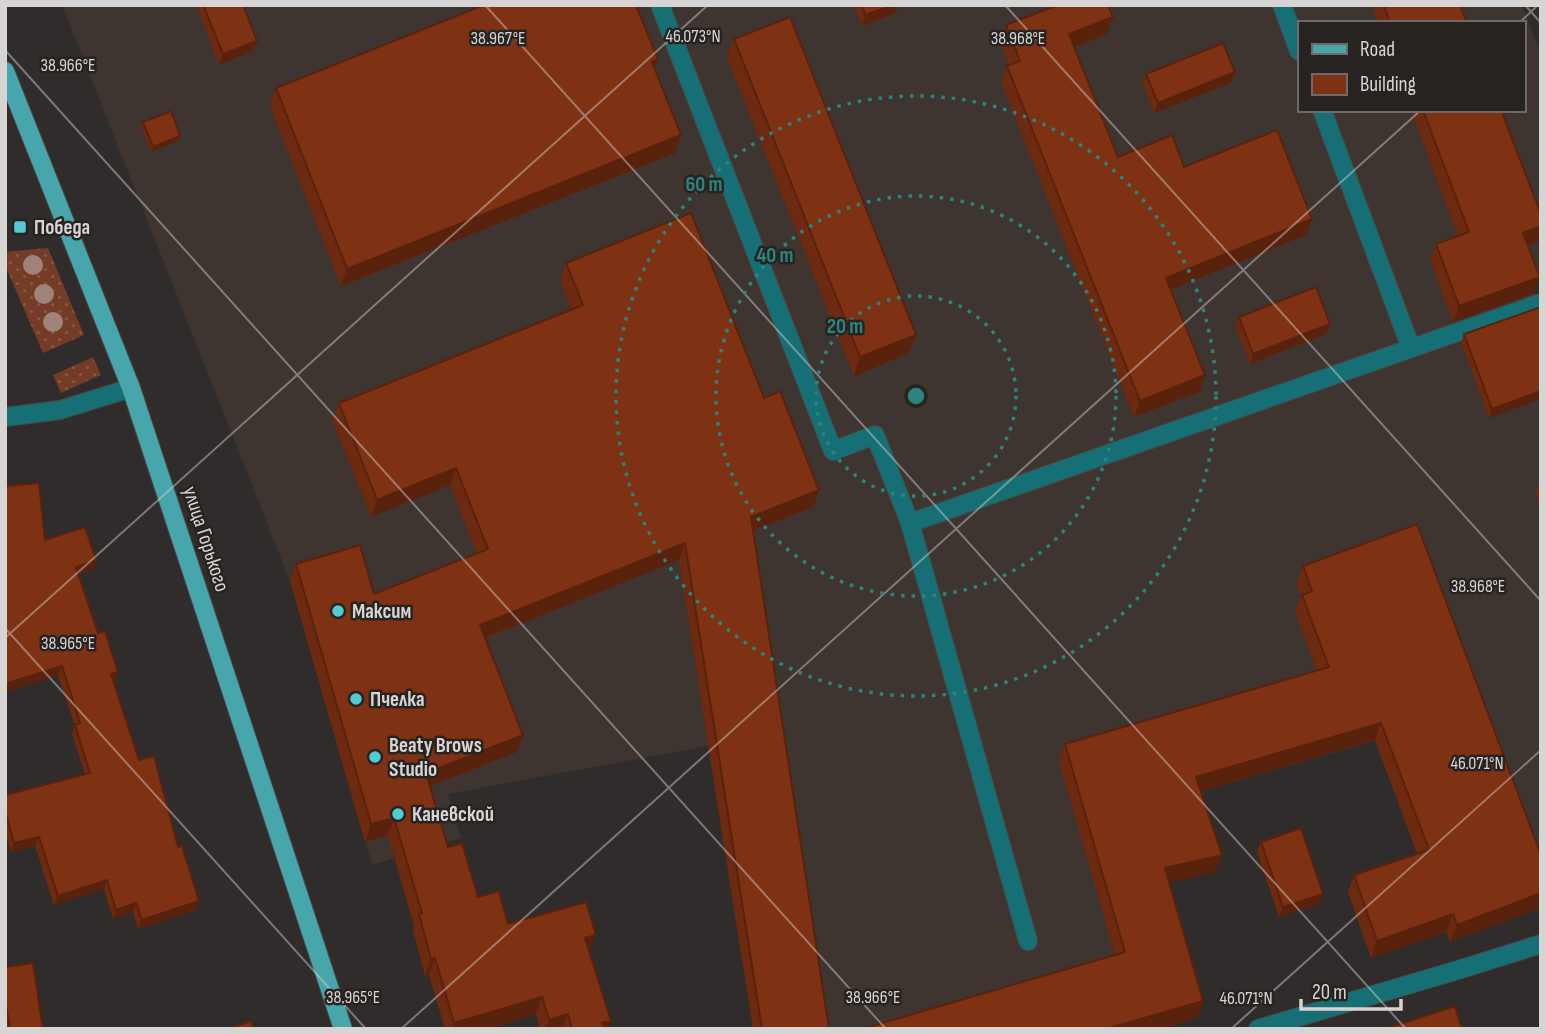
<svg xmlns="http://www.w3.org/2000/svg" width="1546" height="1034" font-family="'Sofia Sans Condensed',sans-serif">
  <defs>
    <pattern id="grass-dots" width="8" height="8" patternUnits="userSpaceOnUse" patternTransform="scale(1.75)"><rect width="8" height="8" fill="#743b27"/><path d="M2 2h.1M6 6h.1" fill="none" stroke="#875645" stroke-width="1.8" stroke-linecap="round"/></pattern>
  </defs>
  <rect width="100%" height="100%" fill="#302c2b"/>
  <path fill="#3e3430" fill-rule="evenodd" d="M62,5H1522L1541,56V276L1532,289L1541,311V908L1450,942L1375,741L1137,810L1197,1018L1159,1029H753L708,746L448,794L461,838L372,865L290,581ZM1299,23H1523V110H1299Z"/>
  <g fill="url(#grass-dots)">
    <polygon points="48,248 84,335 43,353 5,265 5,252"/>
    <polygon points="93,357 101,375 61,393 53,375"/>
  </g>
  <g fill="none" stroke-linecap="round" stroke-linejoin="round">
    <defs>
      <g id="minor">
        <polyline points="660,5 833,451 875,435 910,523 1028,941"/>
        <polyline points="1282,5 1299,51"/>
        <polyline points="1322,110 1411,348"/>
        <polyline points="5,417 60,410 131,388"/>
        <polyline points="910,523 1541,303"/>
        <polyline points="1258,1029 1458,970 1541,944"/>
      </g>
      <polyline id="major" points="5,71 131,388 343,1029"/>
    </defs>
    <use href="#minor" stroke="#4b4746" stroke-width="20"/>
    <use href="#major" stroke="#4b4746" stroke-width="20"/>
    <use href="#minor" stroke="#156f74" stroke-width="18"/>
    <use href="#major" stroke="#47a6ac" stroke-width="18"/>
  </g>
  <g fill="#9f837a">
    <circle cx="33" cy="265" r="10"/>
    <circle cx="44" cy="294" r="10"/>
    <circle cx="53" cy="322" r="10"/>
  </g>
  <g fill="#6d2a10">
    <polygon points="196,5 243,5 257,41 253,51 219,65"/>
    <polygon points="854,5 898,5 896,13 862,26"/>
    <polygon points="1045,5 1108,5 1107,34 1074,47 1118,157 1184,167 1306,235 1171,290 1205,375 1199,392 1134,417 1001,82 1007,66 1009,65 1000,42 1006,25 1047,9"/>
    <polygon points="1372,5 1460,5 1467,23 1378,23"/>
    <polygon points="734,39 916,335 909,353 854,376 727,58"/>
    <polygon points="654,69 675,153 341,286 270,106 276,88"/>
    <polygon points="1235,72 1231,83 1154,113 1143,84 1146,74"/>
    <polygon points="1411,110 1501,110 1541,214 1541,235 1539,241 1528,245 1534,293 1453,322 1430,260 1436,244 1458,236"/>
    <polygon points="143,122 178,141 151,152 141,127"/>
    <polygon points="566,263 764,398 813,507 753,531 829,1029 753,1029 679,560 485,638 517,752 430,786 448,847 478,897 508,924 590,952 608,1029 540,1029 536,1014 487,1029 445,1029 429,975 425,976 413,931 414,926 388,835 365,842 290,581 296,564 374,594 477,553 450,485 371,517 332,420 339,403 571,309 560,280"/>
    <polygon points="1541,307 1489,418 1461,343 1464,334"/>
    <polygon points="1239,317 1326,334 1250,364 1235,327"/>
    <polygon points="1541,478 1541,508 1535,493"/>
    <polygon points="5,486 45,540 96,560 93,569 79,574 115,681 114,681 139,760 178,847 199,901 196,910 138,929 133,912 113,919 104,889 54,905 35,846 11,852 5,832 5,795 85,774 72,734 75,726 58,675 5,692"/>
    <polygon points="1303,566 1541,855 1450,942 1447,932 1371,958 1348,892 1354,875 1417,853 1375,740 1201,791 1216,872 1169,882 1203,1001 1197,1018 1159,1029 862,1029 1115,955 1059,761 1065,744 1317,671 1295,612 1301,596 1296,584"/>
    <polygon points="1261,842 1319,904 1279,917 1257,852"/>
    <polygon points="5,967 43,1029 6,1029"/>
  </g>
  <g fill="#59220d">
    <polygon points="893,5 898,5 896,13 862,26 865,15"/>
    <polygon points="1113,17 1107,34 1063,51 1069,34"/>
    <polygon points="257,41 253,51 219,65 223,54"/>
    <polygon points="658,59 651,77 652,62"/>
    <polygon points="1235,72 1231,83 1154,113 1158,103"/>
    <polygon points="681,135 675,153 341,286 347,269"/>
    <polygon points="180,136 178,141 151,152 153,147"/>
    <polygon points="1312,219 1306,235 1160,294 1166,278"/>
    <polygon points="1541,226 1541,235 1539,241 1517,249 1523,233"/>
    <polygon points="1540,277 1534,293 1453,322 1459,306"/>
    <polygon points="1330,324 1326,334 1250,364 1253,354"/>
    <polygon points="916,335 909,353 854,376 860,357"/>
    <polygon points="1205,375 1199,392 1134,417 1140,401"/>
    <polygon points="1541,391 1541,399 1489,418 1492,409"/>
    <polygon points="456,468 450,485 371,517 377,500"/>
    <polygon points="819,490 813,507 745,534 751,517"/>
    <polygon points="685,543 679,560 474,642 480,625"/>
    <polygon points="96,560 93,569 73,576 76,567"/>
    <polygon points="62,666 58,675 5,692 5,684"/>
    <polygon points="118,672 115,681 108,683 111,674"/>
    <polygon points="1381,723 1375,740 1190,794 1196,777"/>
    <polygon points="523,735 517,752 420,790 426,773"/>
    <polygon points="394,818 388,835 365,842 371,824"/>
    <polygon points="39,837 35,846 11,852 14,843"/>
    <polygon points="1222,855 1216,872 1158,885 1165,868"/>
    <polygon points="107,880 104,889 54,905 58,896"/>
    <polygon points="1541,893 1541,908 1450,942 1457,925"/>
    <polygon points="1323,894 1319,904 1279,917 1283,907"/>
    <polygon points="199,901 196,910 138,929 142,920"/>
    <polygon points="136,903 133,912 113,919 116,910"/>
    <polygon points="1453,914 1447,932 1371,958 1377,941"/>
    <polygon points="596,935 589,952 585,938"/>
    <polygon points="435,958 429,975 425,976 431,959"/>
    <polygon points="542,997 536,1014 487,1029 452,1029 454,1023"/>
    <polygon points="1203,1001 1197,1018 1159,1029 1106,1029"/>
    <polygon points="568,1014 562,1029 545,1029 549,1020"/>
    <polygon points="611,1021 608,1029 600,1029 602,1023"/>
  </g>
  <g fill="#7f3113" stroke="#59220d" stroke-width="2">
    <polygon points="203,5 243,5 257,41 223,54"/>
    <polygon points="484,5 636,5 658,59 652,62 681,135 347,269 276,88"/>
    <polygon points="862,5 893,5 865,15"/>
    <polygon points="1058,5 1108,5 1113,17 1069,34 1118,157 1172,135 1184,167 1277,130 1312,219 1166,278 1205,375 1140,401 1007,66 1020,61 1006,25"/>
    <polygon points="1384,5 1460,5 1467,23 1390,23"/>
    <polygon points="790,17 916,335 860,357 734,39"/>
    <polygon points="1223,43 1235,72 1158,103 1146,74"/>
    <polygon points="1423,110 1501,110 1541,214 1541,226 1523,233 1540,277 1459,306 1436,244 1469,232"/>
    <polygon points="171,111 180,136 153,147 143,122"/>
    <polygon points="691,213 764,398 780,391 819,490 751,517 829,1029 762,1029 685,543 480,625 523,735 426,773 448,847 462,843 478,897 499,891 508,924 586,902 596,935 585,938 611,1021 602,1023 604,1029 572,1029 568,1014 549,1020 542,997 454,1023 435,958 431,959 419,914 422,913 394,818 371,824 296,564 360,545 374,594 488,549 456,468 377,500 339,403 583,305 566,263"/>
    <polygon points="1316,287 1330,324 1253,354 1239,317"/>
    <polygon points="1541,307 1541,391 1492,409 1464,334"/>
    <polygon points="39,483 45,540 85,527 96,560 76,567 98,633 105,631 118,672 111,674 139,760 154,756 178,847 182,846 199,901 142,920 136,903 116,910 107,880 58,896 39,837 14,843 5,811 5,795 90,773 75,725 80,723 62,666 5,684 5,486"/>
    <polygon points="1417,524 1541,855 1541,893 1457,925 1453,914 1377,941 1354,875 1429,850 1381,723 1196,777 1222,855 1165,868 1203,1001 1106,1029 862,1029 1125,952 1065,744 1329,667 1302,595 1312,591 1303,566"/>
    <polygon points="1301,828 1323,894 1283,907 1261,842"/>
    <polygon points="33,963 43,1029 10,1029 5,999 5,967"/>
    <polygon points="1455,1006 1462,1029 1385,1029"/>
    <polygon points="251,1021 254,1029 227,1029"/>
  </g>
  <path fill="none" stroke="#d7d5d4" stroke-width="2" stroke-opacity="0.45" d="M485,5L1406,1029M1005,5L1541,601M1525,5L1541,23M1519,23L1538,5M5,50L886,1029M5,628L366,1029M5,638L708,5M401,1029L1421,110M1231,1029L1541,750"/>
  <g fill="none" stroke="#2d847d" stroke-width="3.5" stroke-dasharray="3.5 7">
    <circle cx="916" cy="396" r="100"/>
    <circle cx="916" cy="396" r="200"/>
    <circle cx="916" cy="396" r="300"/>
  </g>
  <g fill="#51ccd3" stroke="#262321" stroke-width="2.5">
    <rect x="13" y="220" width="14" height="14" rx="3.5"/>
    <circle cx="338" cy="611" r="7"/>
    <circle cx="356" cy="699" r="7"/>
    <circle cx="375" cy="757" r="7"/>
    <circle cx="398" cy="814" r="7"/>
  </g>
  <g text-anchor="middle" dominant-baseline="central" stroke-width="5" stroke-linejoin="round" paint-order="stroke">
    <g font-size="21" font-weight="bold" fill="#d7d5d4" stroke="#262321" text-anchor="start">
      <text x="34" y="227">Победа</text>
      <text x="352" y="611">Максим</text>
      <text x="370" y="699">Пчелка</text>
      <text x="389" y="745">Beaty Brows<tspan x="389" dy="24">Studio</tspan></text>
      <text x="412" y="814">Каневской</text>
    </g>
    <g font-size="21" fill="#d7d5d4" stroke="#262321">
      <text transform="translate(206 539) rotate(72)">улица Горького</text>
    </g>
  </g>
  <g font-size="18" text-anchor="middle" fill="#d7d5d4" stroke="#262321" stroke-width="5" stroke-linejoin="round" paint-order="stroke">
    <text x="693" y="42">46.073°N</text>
    <text x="498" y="44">38.967°E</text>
    <text x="1018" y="44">38.968°E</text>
    <text x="68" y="71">38.966°E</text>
    <text x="1478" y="592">38.968°E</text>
    <text x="68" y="649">38.965°E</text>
    <text x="1477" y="769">46.071°N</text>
    <text x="353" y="1003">38.965°E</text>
    <text x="873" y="1003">38.966°E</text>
    <text x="1246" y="1004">46.071°N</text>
  </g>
  <circle cx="916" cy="396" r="10" fill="#2d847d" stroke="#262321" stroke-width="3.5"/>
  <g font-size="21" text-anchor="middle" font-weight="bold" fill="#2d847d" stroke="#262321" stroke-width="5" stroke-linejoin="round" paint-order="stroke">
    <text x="704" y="191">60 m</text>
    <text x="775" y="262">40 m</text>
    <text x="845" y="333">20 m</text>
  </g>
  <rect width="1546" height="1034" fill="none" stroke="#d7d5d4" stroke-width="14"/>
  <rect x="1298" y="21" width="228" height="91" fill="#262321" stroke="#6d6a69" stroke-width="2"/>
  <rect x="1312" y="44" width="35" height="10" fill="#47a6ac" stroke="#6d6a69" stroke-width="2"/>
  <text x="1360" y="56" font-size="21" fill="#d7d5d4">Road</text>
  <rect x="1312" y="74" width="35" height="21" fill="#7f3113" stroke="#6d6a69" stroke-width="2"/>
  <text x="1360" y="91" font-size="21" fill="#d7d5d4">Building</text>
  <path d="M1301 999v10h100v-10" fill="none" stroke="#d7d5d4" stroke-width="3.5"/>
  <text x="1312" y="999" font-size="21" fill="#d7d5d4" stroke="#262321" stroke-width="5" paint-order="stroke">20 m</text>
</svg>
